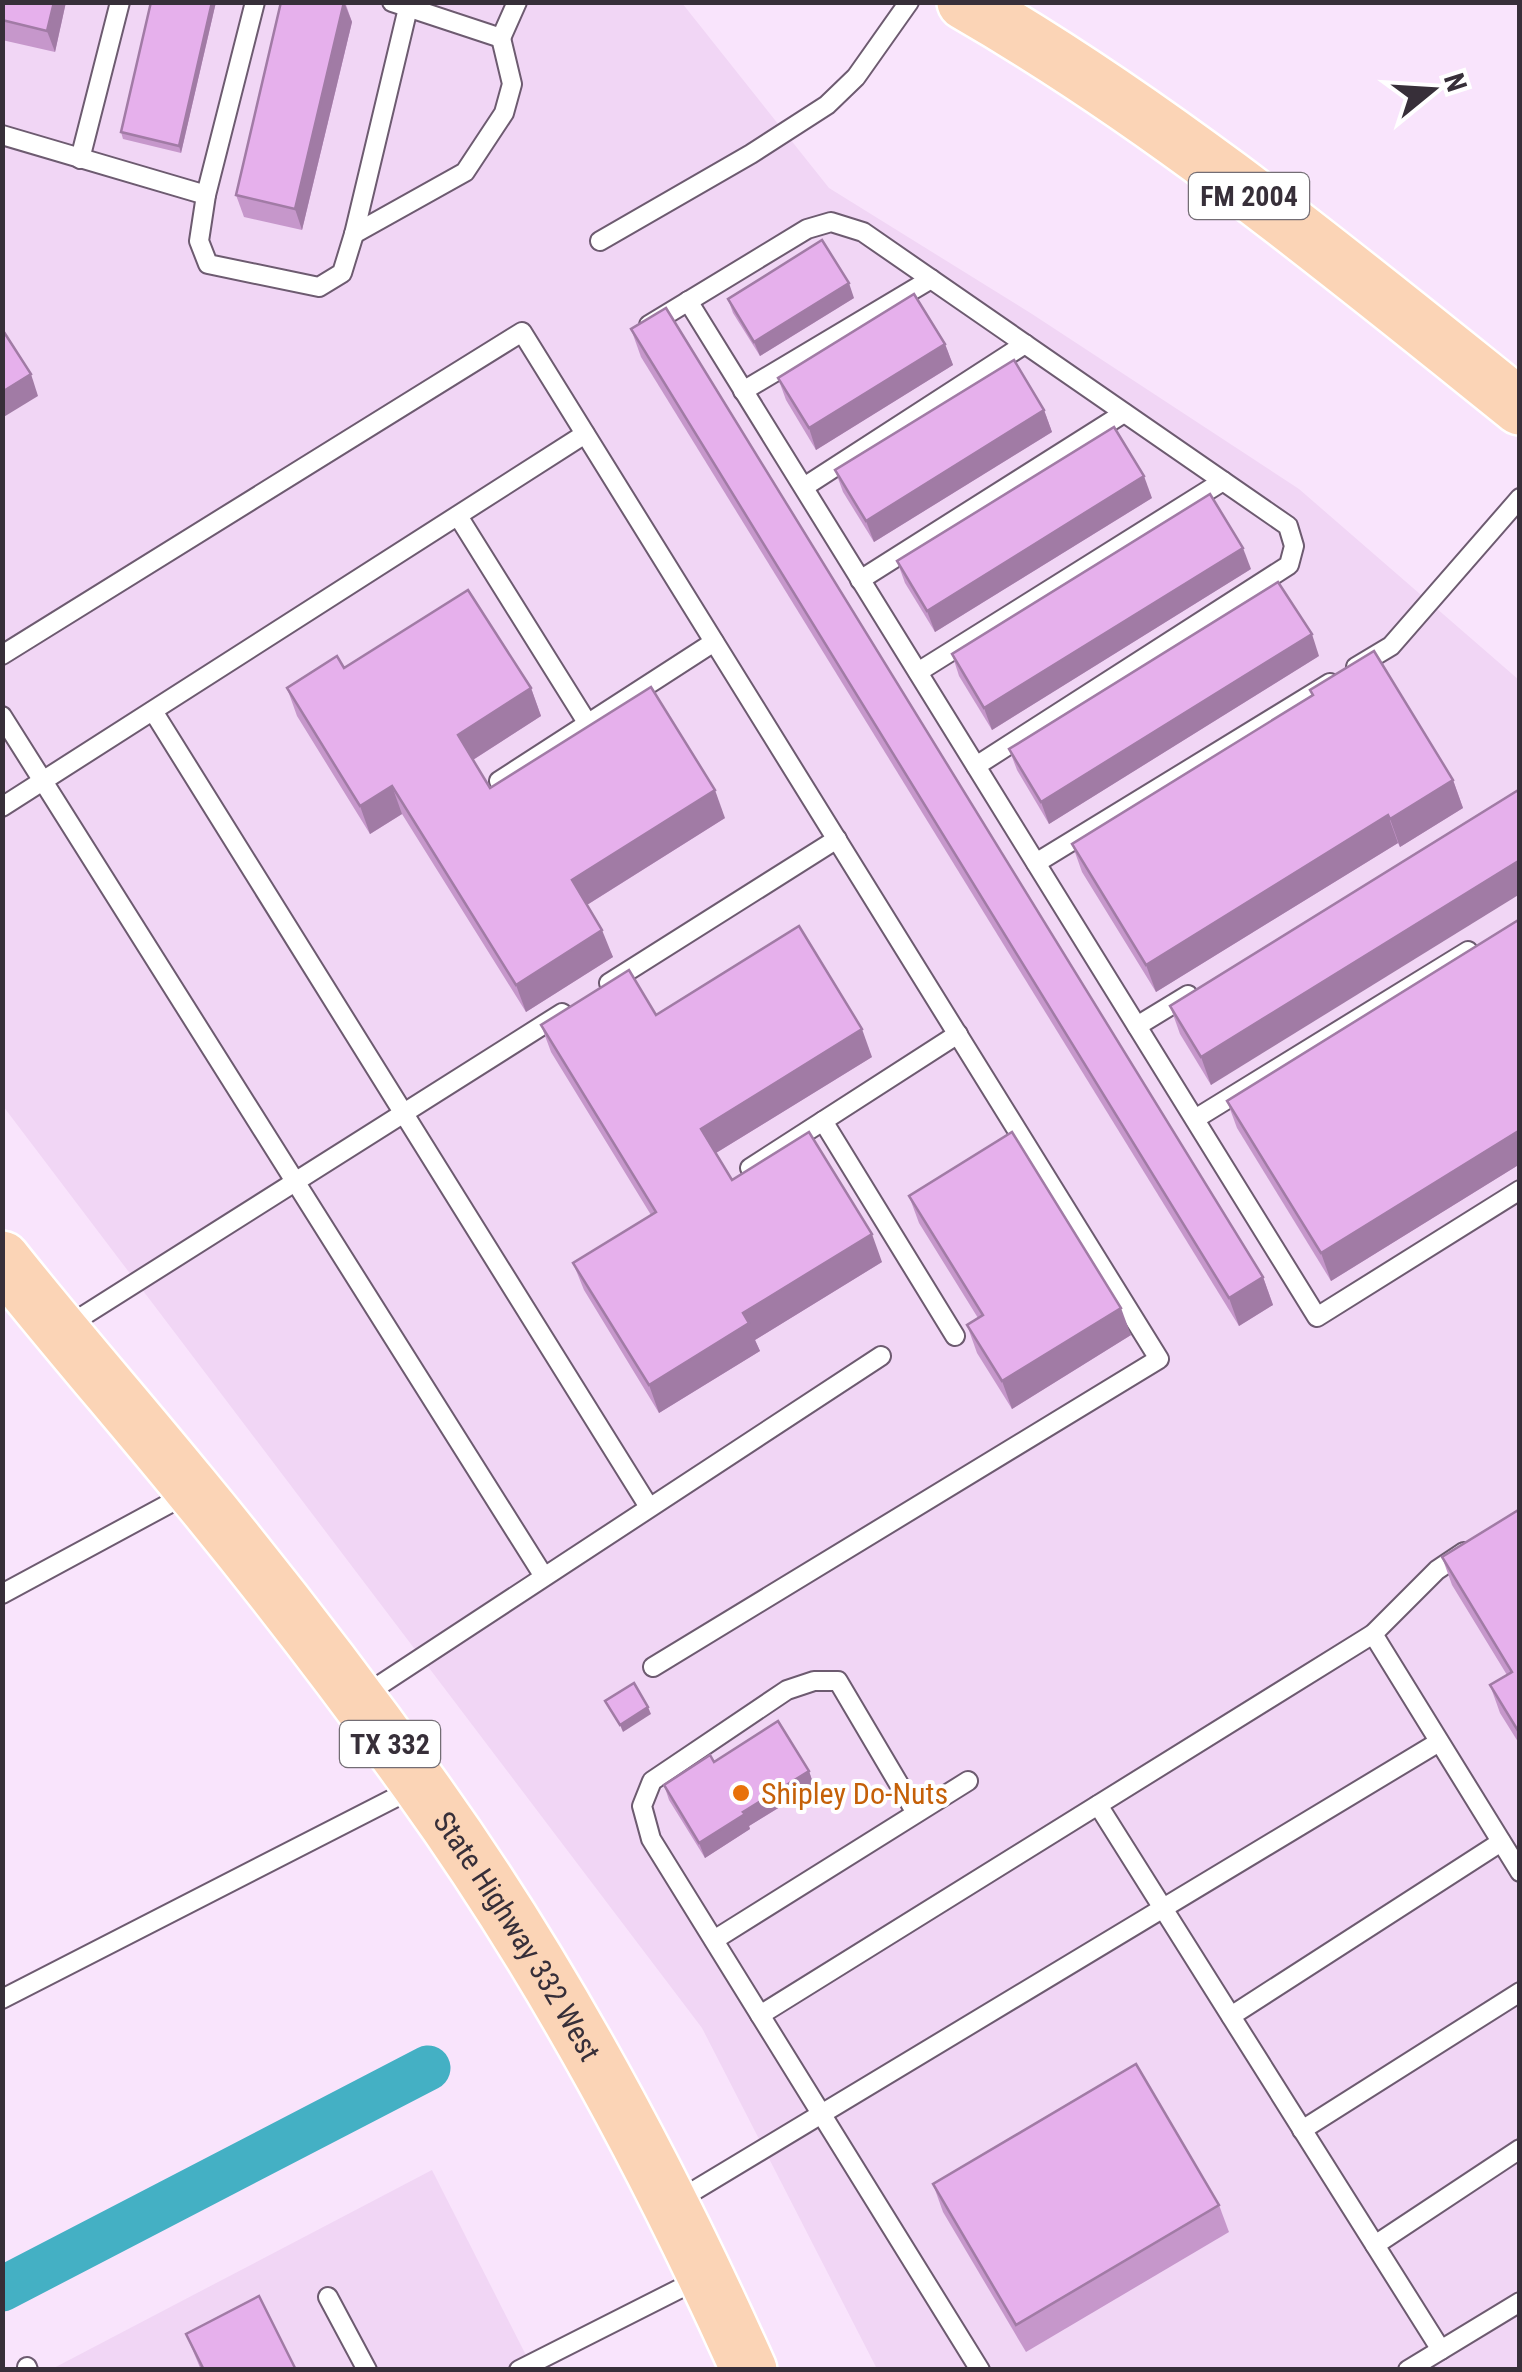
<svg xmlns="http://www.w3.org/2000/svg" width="1522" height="2372" font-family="'Roboto Condensed',sans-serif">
  <rect width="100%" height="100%" fill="#f9e4fc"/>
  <g fill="#f1d6f5">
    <polygon points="3,3 682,3 829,188 1032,314 1299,489 1519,680 1519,2369 877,2369 702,2028 3,1106"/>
    <polygon points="432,2170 533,2369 50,2370"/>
  </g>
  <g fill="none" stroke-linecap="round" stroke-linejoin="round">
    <polyline stroke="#44b0c4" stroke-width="45" points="2,2289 428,2068"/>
    <defs>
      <g id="lane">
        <polyline points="255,2 206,195 199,241 208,264 319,287 342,273 354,234 408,8"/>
        <polyline points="392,2 501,38 517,2"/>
        <polyline points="2,135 206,195"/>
        <polyline points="80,159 120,2"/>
        <polyline points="354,234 465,172 504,113 512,84 501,38"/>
        <polyline points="600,241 751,154 827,105 856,77 909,2"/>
        <polyline points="688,301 1317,1317 1520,1190"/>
        <polyline points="649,325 807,229 831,222 863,232 1288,526 1294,546 1289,565 976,766"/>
        <polyline points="743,391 931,279"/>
        <polyline points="804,487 1025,344"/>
        <polyline points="458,516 588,724"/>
        <polyline points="860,580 1124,413"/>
        <polyline points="2,655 522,332 1159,1359 653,1667"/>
        <polyline points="1356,667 1391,646 1520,498"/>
        <polyline points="918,672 1223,481"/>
        <polyline points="153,711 649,1507"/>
        <polyline points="2,716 543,1575"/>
        <polyline points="499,781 714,642"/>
        <polyline points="2,807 585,434"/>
        <polyline points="1036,863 1330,683"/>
        <polyline points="609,983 837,839"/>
        <polyline points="1137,1026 1188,995"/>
        <polyline points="1195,1119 1468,951"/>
        <polyline points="823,1121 955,1336"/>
        <polyline points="750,1168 958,1034"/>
        <polyline points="64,1328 562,1013"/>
        <polyline points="2,1594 189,1493"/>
        <polyline points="1373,1634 1520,1872"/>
        <polyline points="363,1696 881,1356"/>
        <polyline points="1098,1805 1441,2350"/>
        <polyline points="916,1813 838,1681 814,1681 787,1690 652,1781 642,1806 651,1839 980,2370"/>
        <polyline points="714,1940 968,1781"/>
        <polyline points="2,1999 416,1787"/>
        <polyline points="760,2015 1373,1634 1437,1570 1464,1552"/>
        <polyline points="1231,2016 1501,1842"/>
        <polyline points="1302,2130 1520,1992"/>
        <polyline points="677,2201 1439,1742"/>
        <polyline points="1375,2245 1520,2149"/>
        <polyline points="328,2297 367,2370"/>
        <polyline points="27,2367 28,2370"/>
        <polyline points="519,2370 701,2278"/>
        <polyline points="1408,2370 1520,2302"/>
      </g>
      <g id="primary">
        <path d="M965,2C1163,116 1342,264 1520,407"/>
        <path id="s1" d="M2,1259C63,1336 128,1410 190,1486C270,1583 347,1683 420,1785C551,1967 657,2165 749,2370"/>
      </g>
    </defs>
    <use href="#lane" stroke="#6d5b70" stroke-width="22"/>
    <use href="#primary" stroke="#fff" stroke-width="60"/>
    <use href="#lane" stroke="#fff" stroke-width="18"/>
    <use href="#primary" stroke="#fbd4b6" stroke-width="55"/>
  </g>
  <g fill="#c697cb">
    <polygon points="2,2 66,2 55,52 2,40"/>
    <polygon points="151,2 216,2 181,153 123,139 121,132"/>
    <polygon points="281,2 345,2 352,22 302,230 244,217 236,195"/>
    <polygon points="854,298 760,356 733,313 728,299"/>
    <polygon points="631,329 1263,1277 1273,1305 1239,1326 641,357"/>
    <polygon points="945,344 953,365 816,450 786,400 778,378"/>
    <polygon points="1044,410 1052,432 874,542 843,492 835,470"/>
    <polygon points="1152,498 935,632 905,583 897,561"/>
    <polygon points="1251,569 992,730 959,676 952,654"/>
    <polygon points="1319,656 1049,824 1017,770 1009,749"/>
    <polygon points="344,668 531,688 541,716 473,760 490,788 725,818 587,905 613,957 526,1012 402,814 370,834 297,716 287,688"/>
    <polygon points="1310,690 1453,780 1463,808 1400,847 1398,843 1156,992 1082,872 1072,844 1312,695"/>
    <polygon points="1520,789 1211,1085 1180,1034 1170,1006"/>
    <polygon points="1520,919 1520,1164 1331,1281 1237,1128 1227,1101"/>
    <polygon points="656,1015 872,1057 716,1153 732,1180 882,1262 755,1340 760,1351 659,1413 584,1290 573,1263 651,1215 551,1052 541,1025"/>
    <polygon points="909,1196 1131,1335 1012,1409 977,1353 967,1325 978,1318 919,1223"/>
    <polygon points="1520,1509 1520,1745 1500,1713 1490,1685 1507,1675 1452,1585 1442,1557"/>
    <polygon points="714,1762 809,1771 814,1786 749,1826 750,1829 705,1858 669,1800 664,1785"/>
    <polygon points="933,2184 1219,2205 1229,2232 1026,2352 943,2212"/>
    <polygon points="186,2334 296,2370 201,2370"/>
  </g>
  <g fill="#a17ba5">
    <polygon points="54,2 66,2 55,52 47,31"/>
    <polygon points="212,2 216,2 181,153 179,146"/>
    <polygon points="344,2 352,22 302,230 295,209"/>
    <polygon points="849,283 854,298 760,356 754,342"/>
    <polygon points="945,344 953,365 816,450 809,428"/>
    <polygon points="31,374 38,396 2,418 2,392"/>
    <polygon points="1044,410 1052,432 874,542 866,521"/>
    <polygon points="1144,476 1152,498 935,632 927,611"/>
    <polygon points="1243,548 1251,569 992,730 984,708"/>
    <polygon points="1312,634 1319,656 1049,824 1041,802"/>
    <polygon points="531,688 541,716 468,763 458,735"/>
    <polygon points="1453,780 1463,808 1400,847 1390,819"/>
    <polygon points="392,786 402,814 370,834 360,806"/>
    <polygon points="715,790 725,818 582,908 572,880"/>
    <polygon points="1388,815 1398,843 1156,992 1146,965"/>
    <polygon points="1520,860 1520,894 1211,1085 1201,1057"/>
    <polygon points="602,930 613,957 526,1012 516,985"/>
    <polygon points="862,1029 872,1057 711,1156 701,1129"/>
    <polygon points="1520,1130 1520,1164 1331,1281 1321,1253"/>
    <polygon points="872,1234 882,1262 755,1340 760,1351 659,1413 649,1385 743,1313"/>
    <polygon points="1263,1277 1273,1305 1239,1326 1229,1298"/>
    <polygon points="1121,1308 1131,1335 1012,1409 1002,1381"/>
    <polygon points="648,1707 651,1714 623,1732 620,1725"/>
    <polygon points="809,1771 814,1786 749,1826 750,1829 705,1858 699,1843 743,1812"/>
  </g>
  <g fill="#e6b0ec" stroke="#a17ba5" stroke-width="2.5">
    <polygon points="2,2 54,2 47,31 2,20"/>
    <polygon points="151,2 212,2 179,146 121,132"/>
    <polygon points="281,2 344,2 295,209 236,195"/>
    <polygon points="822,240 849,283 754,342 728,299"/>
    <polygon points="914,294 945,344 809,428 778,378"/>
    <polygon points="666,308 1263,1277 1229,1298 631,329"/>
    <polygon points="2,329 31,374 2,392"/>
    <polygon points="1014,360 1044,410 866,521 835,470"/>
    <polygon points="1114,427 1144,476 927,611 897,561"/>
    <polygon points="1210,494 1243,548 984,708 952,654"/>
    <polygon points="1278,582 1312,634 1041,802 1009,749"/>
    <polygon points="468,590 531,688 458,735 490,788 651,687 715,790 572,880 602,930 516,985 392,786 360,806 287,688 337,656 344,668"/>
    <polygon points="1374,651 1453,780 1390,819 1388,815 1146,965 1072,844 1313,695 1310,690"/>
    <polygon points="1520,789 1520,860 1201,1057 1170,1006"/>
    <polygon points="1520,919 1520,1130 1321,1253 1227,1101"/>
    <polygon points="799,926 862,1029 701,1129 732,1180 809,1132 872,1234 743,1313 749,1323 649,1385 573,1263 656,1212 541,1025 629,970 656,1015"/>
    <polygon points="1012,1132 1121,1308 1002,1381 967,1325 983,1315 909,1196"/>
    <polygon points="1520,1509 1520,1734 1490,1685 1512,1672 1442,1557"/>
    <polygon points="634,1683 648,1707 620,1725 605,1701"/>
    <polygon points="778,1721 809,1771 743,1812 745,1814 699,1843 664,1785 710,1755 714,1762"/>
    <polygon points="1136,2064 1219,2205 1016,2325 933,2184"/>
    <polygon points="259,2296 296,2370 204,2370 186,2334"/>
  </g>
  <circle fill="#e8710a" stroke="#fff" stroke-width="4" cx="741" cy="1793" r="10"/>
  <g text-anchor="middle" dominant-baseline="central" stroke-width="8" stroke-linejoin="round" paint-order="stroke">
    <g fill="#fff" stroke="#736d74" stroke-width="2.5">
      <rect x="1189" y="173" width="120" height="46" rx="8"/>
      <rect x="340" y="1721" width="100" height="46" rx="8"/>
    </g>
    <g font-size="28" font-weight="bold" fill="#372f39">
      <text x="1249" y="196">FM 2004</text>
      <text x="390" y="1744">TX 332</text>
    </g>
    <g font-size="30" fill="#c56008" stroke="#fff" text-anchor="start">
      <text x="761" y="1793">Shipley Do-Nuts</text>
    </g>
    <g font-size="30" fill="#372f39" stroke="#fff">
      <text stroke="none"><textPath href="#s1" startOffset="852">State Highway 332 West</textPath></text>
    </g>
  </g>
  <rect width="1522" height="2372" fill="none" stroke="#372f39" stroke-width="10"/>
  <g transform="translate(1432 90) rotate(72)" stroke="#ffffff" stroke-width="8" paint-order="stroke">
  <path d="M0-8L18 38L0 25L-18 38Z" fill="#372f39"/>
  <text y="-15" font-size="28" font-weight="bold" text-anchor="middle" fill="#372f39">N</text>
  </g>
</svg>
